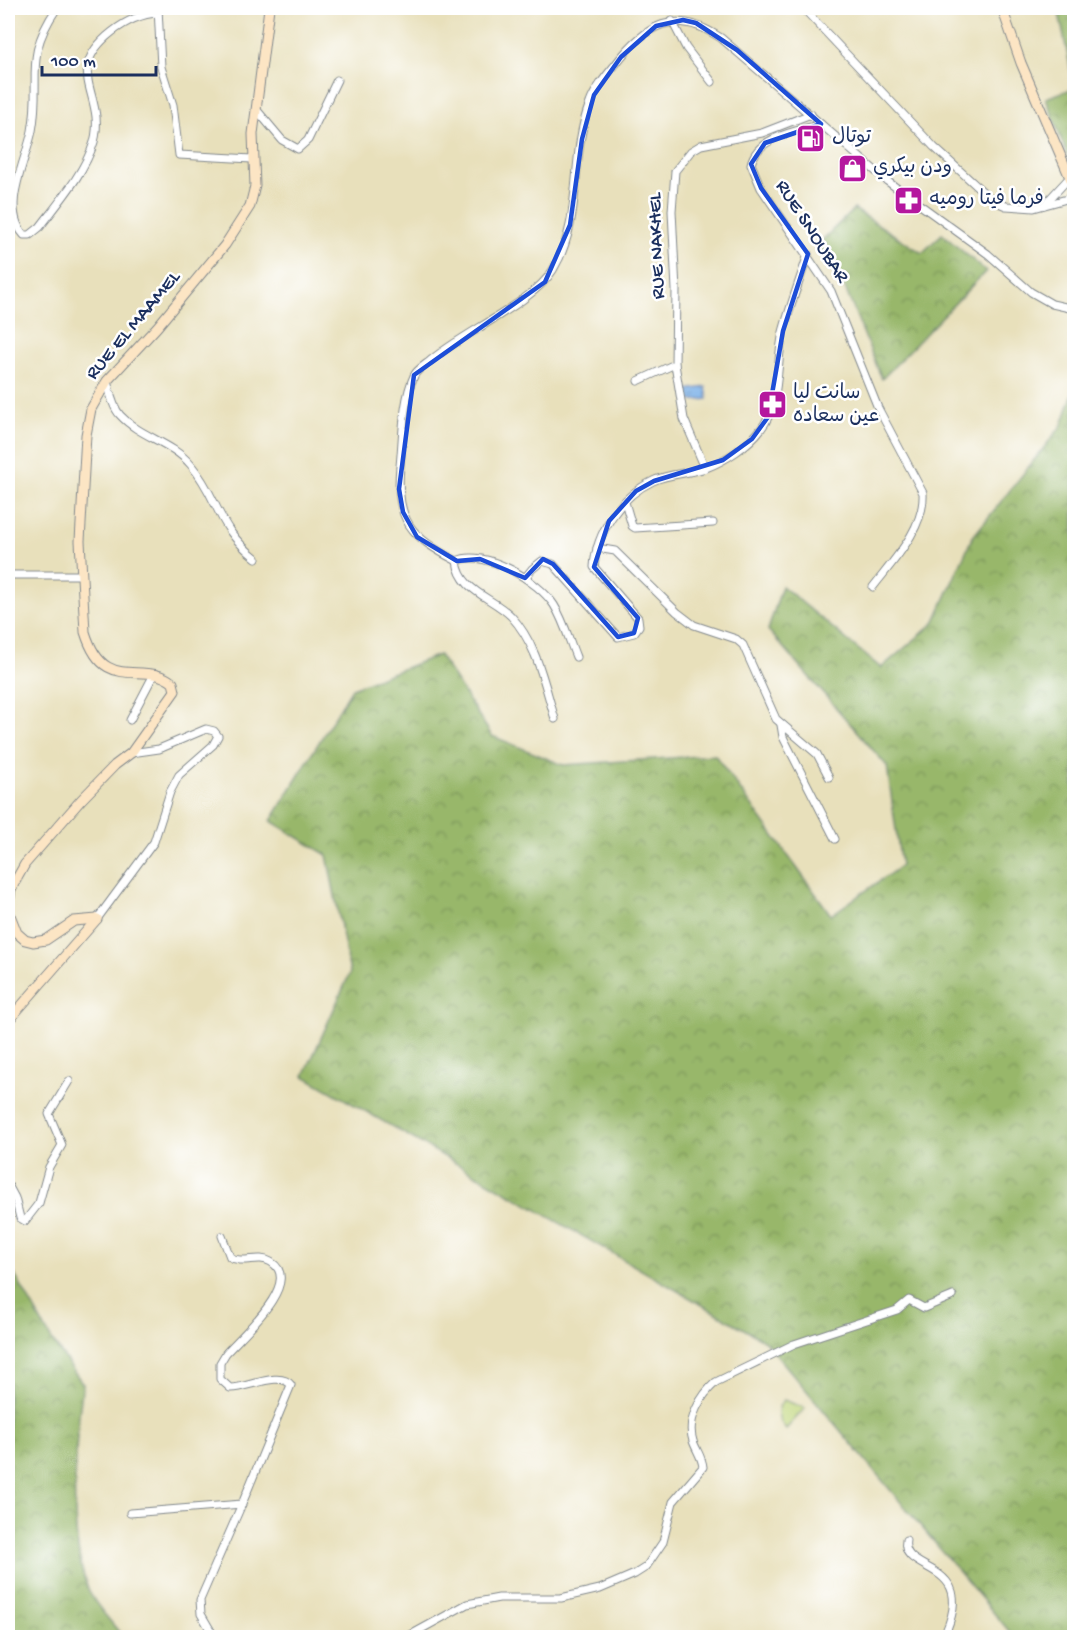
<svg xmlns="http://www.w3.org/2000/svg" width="1082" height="1645" font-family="'Gochi Hand','Playpen Sans Arabic',sans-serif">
  <defs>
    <pattern id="forest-crowns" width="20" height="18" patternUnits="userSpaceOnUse" patternTransform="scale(1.5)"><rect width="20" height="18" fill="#98b76a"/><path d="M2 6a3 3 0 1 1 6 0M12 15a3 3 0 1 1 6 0" fill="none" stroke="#7b955a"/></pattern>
    <pattern id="water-ripples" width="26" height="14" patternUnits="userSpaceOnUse" patternTransform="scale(1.5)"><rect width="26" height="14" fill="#78afe7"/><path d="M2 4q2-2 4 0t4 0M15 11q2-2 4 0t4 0" fill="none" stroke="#628fbe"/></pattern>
  </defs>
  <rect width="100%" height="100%" fill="#fff"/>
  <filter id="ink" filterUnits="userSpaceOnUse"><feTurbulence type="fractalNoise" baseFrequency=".0167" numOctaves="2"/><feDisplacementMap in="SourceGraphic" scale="12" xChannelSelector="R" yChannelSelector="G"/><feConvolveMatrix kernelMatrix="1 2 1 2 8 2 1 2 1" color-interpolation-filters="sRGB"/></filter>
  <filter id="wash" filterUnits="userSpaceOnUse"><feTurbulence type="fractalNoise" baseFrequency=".008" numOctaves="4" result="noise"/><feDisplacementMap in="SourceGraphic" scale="24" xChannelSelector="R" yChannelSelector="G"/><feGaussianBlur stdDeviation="1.35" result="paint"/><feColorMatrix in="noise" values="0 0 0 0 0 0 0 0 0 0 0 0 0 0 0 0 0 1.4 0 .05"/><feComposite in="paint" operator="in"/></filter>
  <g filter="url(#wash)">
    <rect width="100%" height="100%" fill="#e8e0bb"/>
    <path fill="#c0d67a" stroke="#6e826c" stroke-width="1.5" d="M784,1400L805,1408L786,1429C778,1419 774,1410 784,1400Z"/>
    <g fill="url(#forest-crowns)" stroke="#5a7364" stroke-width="1.5">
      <polygon points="1058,8 1073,8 1074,86"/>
      <polygon points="1074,88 1074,174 1046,98"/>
      <polygon points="854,209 922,253 942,234 986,271 882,379 843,283 816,246"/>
      <polygon points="1074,390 1074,1637 1014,1637 765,1341 304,1076 350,973 327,855 271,821 352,688 439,655 492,736 563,765 715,755 831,915 901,866 887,766 768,630 782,586 881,668 934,623 972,538 1062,425"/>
      <path d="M8,1263L53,1342L83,1384C75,1438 66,1545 91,1595C98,1608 110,1620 119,1632L112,1637H8Z"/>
    </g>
    <polygon fill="url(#water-ripples)" stroke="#4a6fa2" stroke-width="1.5" points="706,387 708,399 688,401 686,390"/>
  </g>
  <g filter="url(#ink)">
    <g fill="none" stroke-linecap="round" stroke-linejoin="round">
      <defs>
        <g id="street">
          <path d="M57,8C22,59 42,78 32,131C26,161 0,208 24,235H30L40,227C59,202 85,172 94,142C107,95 61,72 112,32C126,21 140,14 158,13"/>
          <polyline points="158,8 161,67 173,105 179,155 252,159"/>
          <polyline points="803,8 934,147 992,200 1006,206 1034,208 1074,197"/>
          <polyline points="672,21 686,48 712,82"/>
          <polyline points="256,109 282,140 298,149 308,140 337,80"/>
          <path d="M821,124C798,131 757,136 751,164L761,188L831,291L878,408L923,493C925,528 893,561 873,587"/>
          <polyline points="1044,205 1070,177"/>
          <path d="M107,381C110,392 112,406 120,415C140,437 172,442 191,465C219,498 216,527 256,558"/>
          <polyline points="638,381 675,364"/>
          <polyline points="705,468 684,419 675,364 676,290 672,211 675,171 691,151 701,145 762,133 811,114"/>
          <polyline points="625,502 632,526 635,528 713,523"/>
          <polyline points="597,548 615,551 677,612 694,625 736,639 743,645 776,719 817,754 829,777"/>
          <path d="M457,561C460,591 492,597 511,616C537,644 544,683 555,719"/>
          <polyline points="8,575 81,575"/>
          <path d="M525,578L532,569L542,561L553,564L618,637L634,633L639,626L638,618L594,567C596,532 621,496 653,481C669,473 689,474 706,468C725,461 749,445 761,429C781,404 776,362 783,332C790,306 800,280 808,254"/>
          <path d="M576,657C569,640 564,621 554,605C539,581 484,548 457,561C411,537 395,521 400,466C403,439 402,402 414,376C416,370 425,365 430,361C462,333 533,303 553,270C584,219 569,156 590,103C595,89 606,76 615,65C646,24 675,7 721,38L887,181L988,254L1031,292L1052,304L1074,309"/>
          <polyline points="130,720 153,676"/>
          <polyline points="781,725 783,737 835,839"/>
          <polyline points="97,919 154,842 170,792 179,775 213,745 218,736 214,731 206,729 159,749 131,753"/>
          <polyline points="8,1185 15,1198 20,1218 25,1221 39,1203 49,1167 62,1145 49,1114 69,1081"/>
          <path d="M222,1236L230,1257C243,1265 258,1254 271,1262C304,1282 240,1337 226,1353L220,1363V1379L230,1388C246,1389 280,1370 291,1385L242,1504"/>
          <polyline points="130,1513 242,1504 200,1600 201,1614 215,1638"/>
          <path d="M906,1540C899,1576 982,1558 943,1638"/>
          <path d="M405,1638L467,1604L499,1598H561L600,1589L635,1574L646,1567L663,1542L673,1502L703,1467C702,1457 696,1450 693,1441C686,1420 701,1395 716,1382L794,1344L897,1310L909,1300L924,1308L953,1296"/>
        </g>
        <g id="secondary">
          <polyline points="1002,8 1021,63 1074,187"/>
          <path d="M97,919L74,921L46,940L33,942L25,940L17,933L8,910L11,889L25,864L81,800L115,765L131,753L175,691L173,683C142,658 105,696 85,632L80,541L86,435L91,409L107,381L157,327L225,245L250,206L255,186L253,134L269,8"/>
          <polyline points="8,1021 97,919"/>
        </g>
      </defs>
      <use href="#street" stroke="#82888c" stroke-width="9"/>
      <use href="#secondary" stroke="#82888c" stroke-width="11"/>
      <use href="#street" stroke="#fff" stroke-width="7"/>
      <use href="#secondary" stroke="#fce5c4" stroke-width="9"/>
    </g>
  </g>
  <path fill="none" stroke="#1d4ed8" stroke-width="4.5" stroke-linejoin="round" d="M683,20L696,23L737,50L821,124L765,143L751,164L761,188L808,254L783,331L768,417L752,439L723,460L654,481L636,491L609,521L594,567L638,618L634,633L618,637L553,564L543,559L525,578L480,559L457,561L417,537L403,512L399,489L414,375L545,282L570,225L582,139L594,95L621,57L656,26Z"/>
  <defs>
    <symbol id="fuel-square" viewBox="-11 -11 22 22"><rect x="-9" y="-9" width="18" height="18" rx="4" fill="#b5179e" stroke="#fff"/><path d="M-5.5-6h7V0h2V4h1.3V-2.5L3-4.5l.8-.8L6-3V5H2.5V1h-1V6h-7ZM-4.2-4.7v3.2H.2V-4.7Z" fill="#fff"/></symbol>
    <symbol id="shop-square" viewBox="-11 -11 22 22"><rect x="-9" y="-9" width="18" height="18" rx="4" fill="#b5179e" stroke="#fff"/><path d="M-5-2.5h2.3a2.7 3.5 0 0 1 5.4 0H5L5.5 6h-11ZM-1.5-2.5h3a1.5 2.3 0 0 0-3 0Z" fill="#fff"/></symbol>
    <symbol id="pharmacy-square" viewBox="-11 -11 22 22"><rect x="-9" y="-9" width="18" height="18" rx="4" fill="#b5179e" stroke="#fff"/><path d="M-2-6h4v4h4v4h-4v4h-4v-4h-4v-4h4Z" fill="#fff"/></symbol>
  </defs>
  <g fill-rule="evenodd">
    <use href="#fuel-square" x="794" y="122" width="33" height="33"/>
    <use href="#shop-square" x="836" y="152" width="33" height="33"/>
    <use href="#pharmacy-square" x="892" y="184" width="33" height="33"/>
    <use href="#pharmacy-square" x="756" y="388" width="33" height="33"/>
  </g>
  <g text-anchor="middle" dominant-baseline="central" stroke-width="5" stroke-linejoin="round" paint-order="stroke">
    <g font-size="20" fill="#1b2f5e" stroke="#fff" text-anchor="start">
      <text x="832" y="138">توتال</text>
      <text x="873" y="168">ودن بيكري</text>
      <text x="929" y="200">فرما فيتا روميه</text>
      <text x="793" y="394">سانت ليا<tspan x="793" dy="23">عين سعاده</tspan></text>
    </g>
    <g font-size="20" fill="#1b2f5e" stroke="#fff">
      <text transform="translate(811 232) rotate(57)">RUE SNOUBAR</text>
      <text transform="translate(658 246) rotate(-92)">RUE NAKHEL</text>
      <text transform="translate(134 326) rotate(-50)">RUE EL MAAMEL</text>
    </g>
  </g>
  <rect width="1082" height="1645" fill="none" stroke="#fff" stroke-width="30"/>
  <path d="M42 66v9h114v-9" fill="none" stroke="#1b2f5e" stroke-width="3"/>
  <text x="51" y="66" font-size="18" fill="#1b2f5e" stroke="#ffffff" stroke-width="4.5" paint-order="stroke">100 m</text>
</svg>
